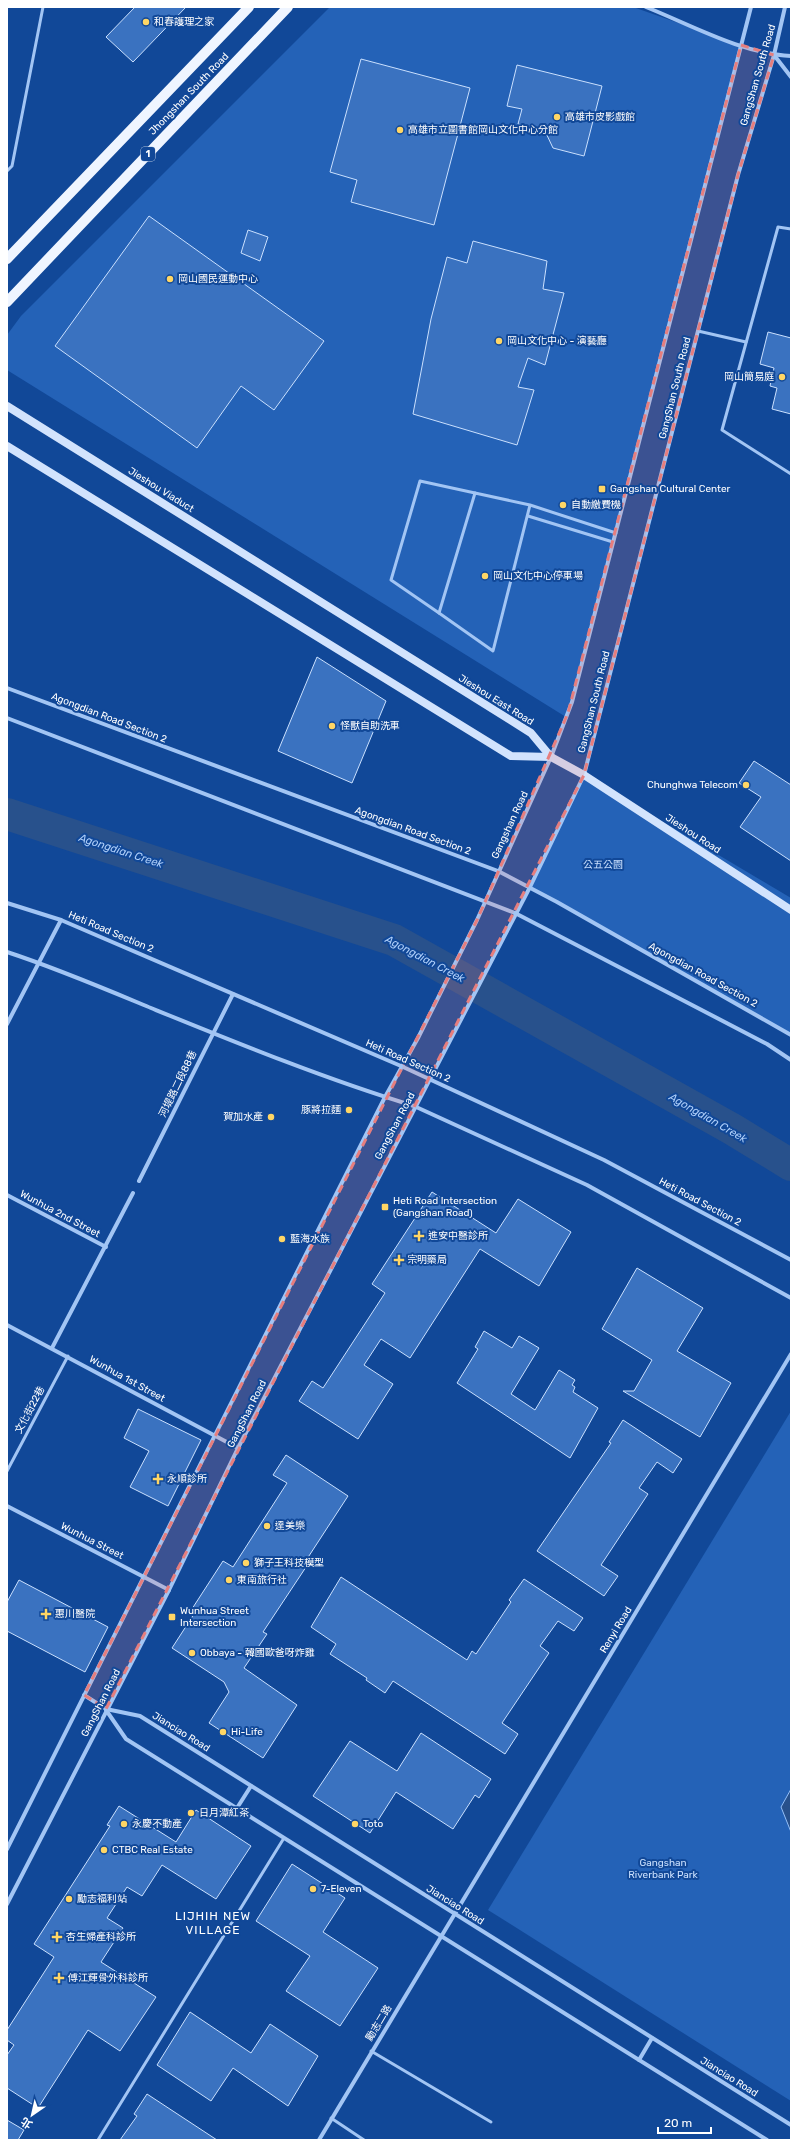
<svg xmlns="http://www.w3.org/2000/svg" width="798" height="2147" font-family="Rubik,'Noto Sans TC',sans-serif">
  <rect width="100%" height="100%" fill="#114898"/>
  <g fill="#2462b7">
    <polygon points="330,7 633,7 741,45 566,717 7,370 7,335 21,316"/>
    <polygon points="584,775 791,898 791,1035 530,887"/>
    <polygon points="791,1411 791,2101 488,1910"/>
  </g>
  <polygon fill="#28518c" stroke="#94bff7" points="791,1789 791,1832 781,1807"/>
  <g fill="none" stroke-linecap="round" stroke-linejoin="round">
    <polyline stroke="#28518c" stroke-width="32" points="7,814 394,940 732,1129 791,1165"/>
  </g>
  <g fill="#3a72c0" stroke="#cae0fe">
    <polygon points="135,7 186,7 133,62 106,37"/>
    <polygon points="361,59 470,88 434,225 351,202 357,180 330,172"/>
    <polygon points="517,65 602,86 584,156 553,148 545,131 518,124 522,109 507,106"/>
    <polygon points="149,216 324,341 274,410 241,386 197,448 55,346"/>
    <polygon points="248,230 268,237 260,261 241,253"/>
    <polygon points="473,241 547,261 543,289 564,293 545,365 528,358 518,387 534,390 517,445 413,414 431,319 447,257 467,263"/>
    <polygon points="768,332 791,338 791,414 772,409 777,388 770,386 774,368 760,364"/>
    <polygon points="317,657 386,701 352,783 278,751"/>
    <polygon points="754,761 791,785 791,861 740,827 761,797 739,783"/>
    <polygon points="432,1192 496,1233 518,1199 571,1232 539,1286 480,1249 410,1358 381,1339 364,1365 393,1384 358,1439 299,1401 312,1381 323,1388 385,1293 372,1284"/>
    <polygon points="637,1268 703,1308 677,1351 731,1383 700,1437 623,1391 634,1391 652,1360 602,1329"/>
    <polygon points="484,1331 512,1348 519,1336 539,1348 511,1394 535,1410 559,1370 575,1380 572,1385 575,1387 573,1392 598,1408 570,1458 457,1383 478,1349 475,1347"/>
    <polygon points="138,1409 201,1440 168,1506 130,1487 149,1451 124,1438"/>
    <polygon points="623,1420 682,1459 673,1473 657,1462 639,1488 648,1494 601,1565 618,1576 604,1596 537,1551 611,1443 609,1442"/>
    <polygon points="286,1455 348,1496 305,1562 308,1564 263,1632 267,1634 244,1668 297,1705 263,1758 209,1723 229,1692 224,1682 172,1648 194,1614 190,1612 223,1561 233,1567 287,1483 273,1475"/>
    <polygon points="341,1577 467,1660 472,1651 476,1654 511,1602 509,1600 524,1579 583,1618 574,1631 558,1621 540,1646 549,1653 502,1723 518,1734 505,1754 393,1681 385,1693 366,1680 367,1678 330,1654 336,1644 311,1627"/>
    <polygon points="19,1580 108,1627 85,1672 7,1631 7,1602"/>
    <polygon points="421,1733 491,1779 479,1798 475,1795 453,1829 396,1792 370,1833 313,1796 350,1741 397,1771"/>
    <polygon points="119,1806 176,1842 196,1810 251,1846 216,1899 162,1865 142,1896 127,1887 107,1918 123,1928 101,1962 156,1997 120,2051 88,2030 38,2108 7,2088 7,2055 14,2045 7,2040 7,2030 54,1957 34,1944 110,1826 107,1825"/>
    <polygon points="292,1864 345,1898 323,1932 378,1968 340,2026 286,1991 310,1956 256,1921"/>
    <polygon points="190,2012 251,2053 270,2024 318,2056 288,2106 233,2068 211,2101 157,2065"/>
    <polygon points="147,2094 217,2140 120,2140 137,2116 134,2114"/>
    <polygon points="7,2120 24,2130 18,2140 7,2140"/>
  </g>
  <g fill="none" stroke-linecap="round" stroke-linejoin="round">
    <g stroke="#a2c5f4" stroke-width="3">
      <polyline points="7,171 12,166 43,7"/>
      <polyline points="791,229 778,227 722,430 791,474"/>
      <polyline points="698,331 746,342"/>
      <polyline points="530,505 493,651 439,613 475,493 530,505 616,533"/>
      <polyline points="528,516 613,542"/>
      <polyline points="439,613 391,580 420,481 475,493"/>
      <polyline points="7,1471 68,1356"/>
      <polyline points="371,2051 491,2122"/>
      <polyline points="331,2118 364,2140"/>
      <polyline points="98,2140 284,1838"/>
    </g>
    <g stroke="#a2c5f4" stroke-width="4">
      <path d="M646,7C691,25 743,54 791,56"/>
      <polyline points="774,55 791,77"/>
      <polyline points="7,688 498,871 557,902 791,1035"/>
      <polyline points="7,718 515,913 767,1044 791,1060"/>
      <polyline points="7,903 61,920 401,1066 604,1160 791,1260"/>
      <path d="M7,952C56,968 103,988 151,1008C237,1043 325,1079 414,1106L587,1185L791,1298"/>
      <polyline points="7,1024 61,920"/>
      <polyline points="139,1181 233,994"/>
      <polyline points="7,1195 106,1247"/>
      <polyline points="7,1325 238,1448"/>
      <polyline points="52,1348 133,1193"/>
      <polyline points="7,1506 169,1590"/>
      <polyline points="84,1695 106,1709 140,1716 791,2125"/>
      <polyline points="106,1710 126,1739 767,2140"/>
      <polyline points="237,1808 251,1786"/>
      <polyline points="7,1849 385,1097 418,1038 477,920 551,757 572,702 751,7"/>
      <polyline points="7,1904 169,1590 238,1448 530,887 584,775 738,175 774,55 785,7"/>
      <polyline points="639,2060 652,2038"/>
      <polyline points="319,2140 791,1354"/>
    </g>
    <g stroke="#d2e3fd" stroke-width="8">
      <polyline points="7,406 531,733 551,757 584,775 791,910"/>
      <polyline points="7,446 511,756 551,757"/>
    </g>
    <g stroke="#eff5ff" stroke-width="10">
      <polyline points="7,259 249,7"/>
      <polyline points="7,302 288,7"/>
    </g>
  </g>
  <path fill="#e67e7e" fill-opacity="0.2" stroke="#e67e7e" stroke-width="3" stroke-dasharray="8 5" stroke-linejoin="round" d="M741,45L774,55L738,175L584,775L106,1709L84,1695L477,920L568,713Z"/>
  <g fill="#ffd665" stroke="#114898" stroke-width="1.5">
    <circle cx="146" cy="22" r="4"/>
    <circle cx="557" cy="117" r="4"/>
    <circle cx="400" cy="130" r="4"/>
    <circle cx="170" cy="279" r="4"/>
    <circle cx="499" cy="341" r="4"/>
    <circle cx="782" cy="377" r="4"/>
    <rect x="598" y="485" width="8" height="8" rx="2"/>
    <circle cx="563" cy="505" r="4"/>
    <circle cx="485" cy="576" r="4"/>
    <circle cx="332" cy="726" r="4"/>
    <circle cx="746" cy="785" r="4"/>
    <circle cx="349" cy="1110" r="4"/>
    <circle cx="271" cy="1117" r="4"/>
    <rect x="381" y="1203" width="8" height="8" rx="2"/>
    <path d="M417 1230h4v4h4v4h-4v4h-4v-4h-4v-4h4z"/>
    <circle cx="282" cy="1239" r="4"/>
    <path d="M397 1254h4v4h4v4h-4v4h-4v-4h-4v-4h4z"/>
    <path d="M156 1473h4v4h4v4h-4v4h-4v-4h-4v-4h4z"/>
    <circle cx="267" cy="1526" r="4"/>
    <circle cx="246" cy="1563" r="4"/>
    <circle cx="229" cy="1580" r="4"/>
    <path d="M44 1608h4v4h4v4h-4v4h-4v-4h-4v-4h4z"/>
    <rect x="168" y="1613" width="8" height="8" rx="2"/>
    <circle cx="192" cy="1653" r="4"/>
    <circle cx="223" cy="1732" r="4"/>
    <circle cx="191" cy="1813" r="4"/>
    <circle cx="124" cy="1824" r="4"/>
    <circle cx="355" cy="1824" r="4"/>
    <circle cx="104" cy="1850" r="4"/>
    <circle cx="313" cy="1889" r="4"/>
    <circle cx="69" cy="1899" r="4"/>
    <path d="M55 1931h4v4h4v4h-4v4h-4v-4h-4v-4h4z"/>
    <path d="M57 1972h4v4h4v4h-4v4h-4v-4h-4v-4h4z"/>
  </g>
  <g text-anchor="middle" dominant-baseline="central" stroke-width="4" stroke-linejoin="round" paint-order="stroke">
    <rect fill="#114898" stroke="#b8c8e0" stroke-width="1" x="141" y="147" width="14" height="14" rx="3"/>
    <g font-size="9" font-weight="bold" fill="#fff">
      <text x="148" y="154">1</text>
    </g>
    <g font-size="10" fill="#fff" stroke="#114898" text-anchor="start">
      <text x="154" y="22">和春護理之家</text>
      <text x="565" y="117">高雄市皮影戲館</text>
      <text x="408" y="130">高雄市立圖書館岡山文化中心分館</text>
      <text x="178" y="279">岡山國民運動中心</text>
      <text x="507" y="341">岡山文化中心 - 演藝廳</text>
      <text x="774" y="377" text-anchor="end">岡山簡易庭</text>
      <text x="610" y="489">Gangshan Cultural Center</text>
      <text x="571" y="505">自動繳費機</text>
      <text x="493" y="576">岡山文化中心停車場</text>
      <text x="340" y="726">怪獸自助洗車</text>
      <text x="738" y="785" text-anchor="end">Chunghwa Telecom</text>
      <text x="341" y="1110" text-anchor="end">豚將拉麵</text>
      <text x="263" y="1117" text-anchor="end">賀加水產</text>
      <text x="393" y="1201">Heti Road Intersection<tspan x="393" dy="12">(Gangshan Road)</tspan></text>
      <text x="428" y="1236">進安中醫診所</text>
      <text x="290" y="1239">藍海水族</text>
      <text x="407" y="1260">宗明藥局</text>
      <text x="167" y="1479">永順診所</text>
      <text x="275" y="1526">達美樂</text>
      <text x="254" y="1563">獅子王科技模型</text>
      <text x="237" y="1580">東南旅行社</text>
      <text x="180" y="1611">Wunhua Street<tspan x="180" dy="12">Intersection</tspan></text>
      <text x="55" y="1614">惠川醫院</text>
      <text x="200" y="1653">Obbaya - 韓國歐爸呀炸雞</text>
      <text x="231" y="1732">Hi-Life</text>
      <text x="199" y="1813">日月潭紅茶</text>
      <text x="132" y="1824">永慶不動產</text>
      <text x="363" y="1824">Toto</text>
      <text x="112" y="1850">CTBC Real Estate</text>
      <text x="321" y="1889">7-Eleven</text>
      <text x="77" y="1899">勵志福利站</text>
      <text x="66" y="1937">杏生婦產科診所</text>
      <text x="68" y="1978">傅江輝骨外科診所</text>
    </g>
    <g font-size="10" fill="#fff" stroke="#114898">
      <text transform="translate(758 75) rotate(-74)">GangShan South Road</text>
      <text transform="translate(189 94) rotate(-46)">Jhongshan South Road</text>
      <text transform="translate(675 388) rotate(-76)">GangShan South Road</text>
      <text transform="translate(161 490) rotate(32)">Jieshou Viaduct</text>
      <text transform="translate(496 700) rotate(32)">Jieshou East Road</text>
      <text transform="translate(594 702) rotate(-76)">GangShan South Road</text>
      <text transform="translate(109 718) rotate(21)">Agongdian Road Section 2</text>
      <text transform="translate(510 825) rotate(-65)">Gangshan Road</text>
      <text transform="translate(413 831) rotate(20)">Agongdian Road Section 2</text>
      <text transform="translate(693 834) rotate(33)">Jieshou Road</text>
      <text transform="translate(111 932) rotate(23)">Heti Road Section 2</text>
      <text transform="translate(703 975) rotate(29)">Agongdian Road Section 2</text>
      <text transform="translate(408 1061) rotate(24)">Heti Road Section 2</text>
      <text transform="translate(178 1084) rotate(-64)">河堤路二段88巷</text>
      <text transform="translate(395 1126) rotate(-62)">GangShan Road</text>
      <text transform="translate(700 1202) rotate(28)">Heti Road Section 2</text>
      <text transform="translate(60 1214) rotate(28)">Wunhua 2nd Street</text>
      <text transform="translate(127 1379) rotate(29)">Wunhua 1st Street</text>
      <text transform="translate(30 1410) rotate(-62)">文化街22巷</text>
      <text transform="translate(247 1414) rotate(-63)">GangShan Road</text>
      <text transform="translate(92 1541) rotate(27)">Wunhua Street</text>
      <text transform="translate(616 1630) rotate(-59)">Renyi Road</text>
      <text transform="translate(101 1703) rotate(-63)">GangShan Road</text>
      <text transform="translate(181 1732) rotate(32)">Jianciao Road</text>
      <text transform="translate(455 1905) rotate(32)">Jianciao Road</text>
      <text transform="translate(379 2023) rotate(-59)">勵志二路</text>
      <text transform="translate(729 2077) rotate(32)">Jianciao Road</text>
    </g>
    <g font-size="10" fill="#cae0fe" stroke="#114898">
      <text x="603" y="865">公五公園</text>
      <text x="663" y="1863">Gangshan<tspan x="663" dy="12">Riverbank Park</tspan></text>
    </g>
    <g font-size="11" font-style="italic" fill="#afcffa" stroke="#114898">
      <text transform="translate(121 851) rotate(18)">Agongdian Creek</text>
      <text transform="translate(425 959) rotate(28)">Agongdian Creek</text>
      <text transform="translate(708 1118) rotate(30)">Agongdian Creek</text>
    </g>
    <g font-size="12" letter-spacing="1" fill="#fff" stroke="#114898">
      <text x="213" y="1916">LIJHIH NEW<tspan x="213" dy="14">VILLAGE</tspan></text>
    </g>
  </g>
  <rect width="798" height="2147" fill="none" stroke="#ffffff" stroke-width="16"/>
  <g transform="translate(32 2115) rotate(214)" stroke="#114898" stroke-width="3" paint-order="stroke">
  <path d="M0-3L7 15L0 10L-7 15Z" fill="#ffffff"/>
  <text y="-6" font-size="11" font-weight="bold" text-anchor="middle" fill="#ffffff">北</text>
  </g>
  <path d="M658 2127v6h53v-6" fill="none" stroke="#ffffff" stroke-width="2"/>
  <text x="664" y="2127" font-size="12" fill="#ffffff" stroke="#114898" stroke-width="3" paint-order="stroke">20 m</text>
</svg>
